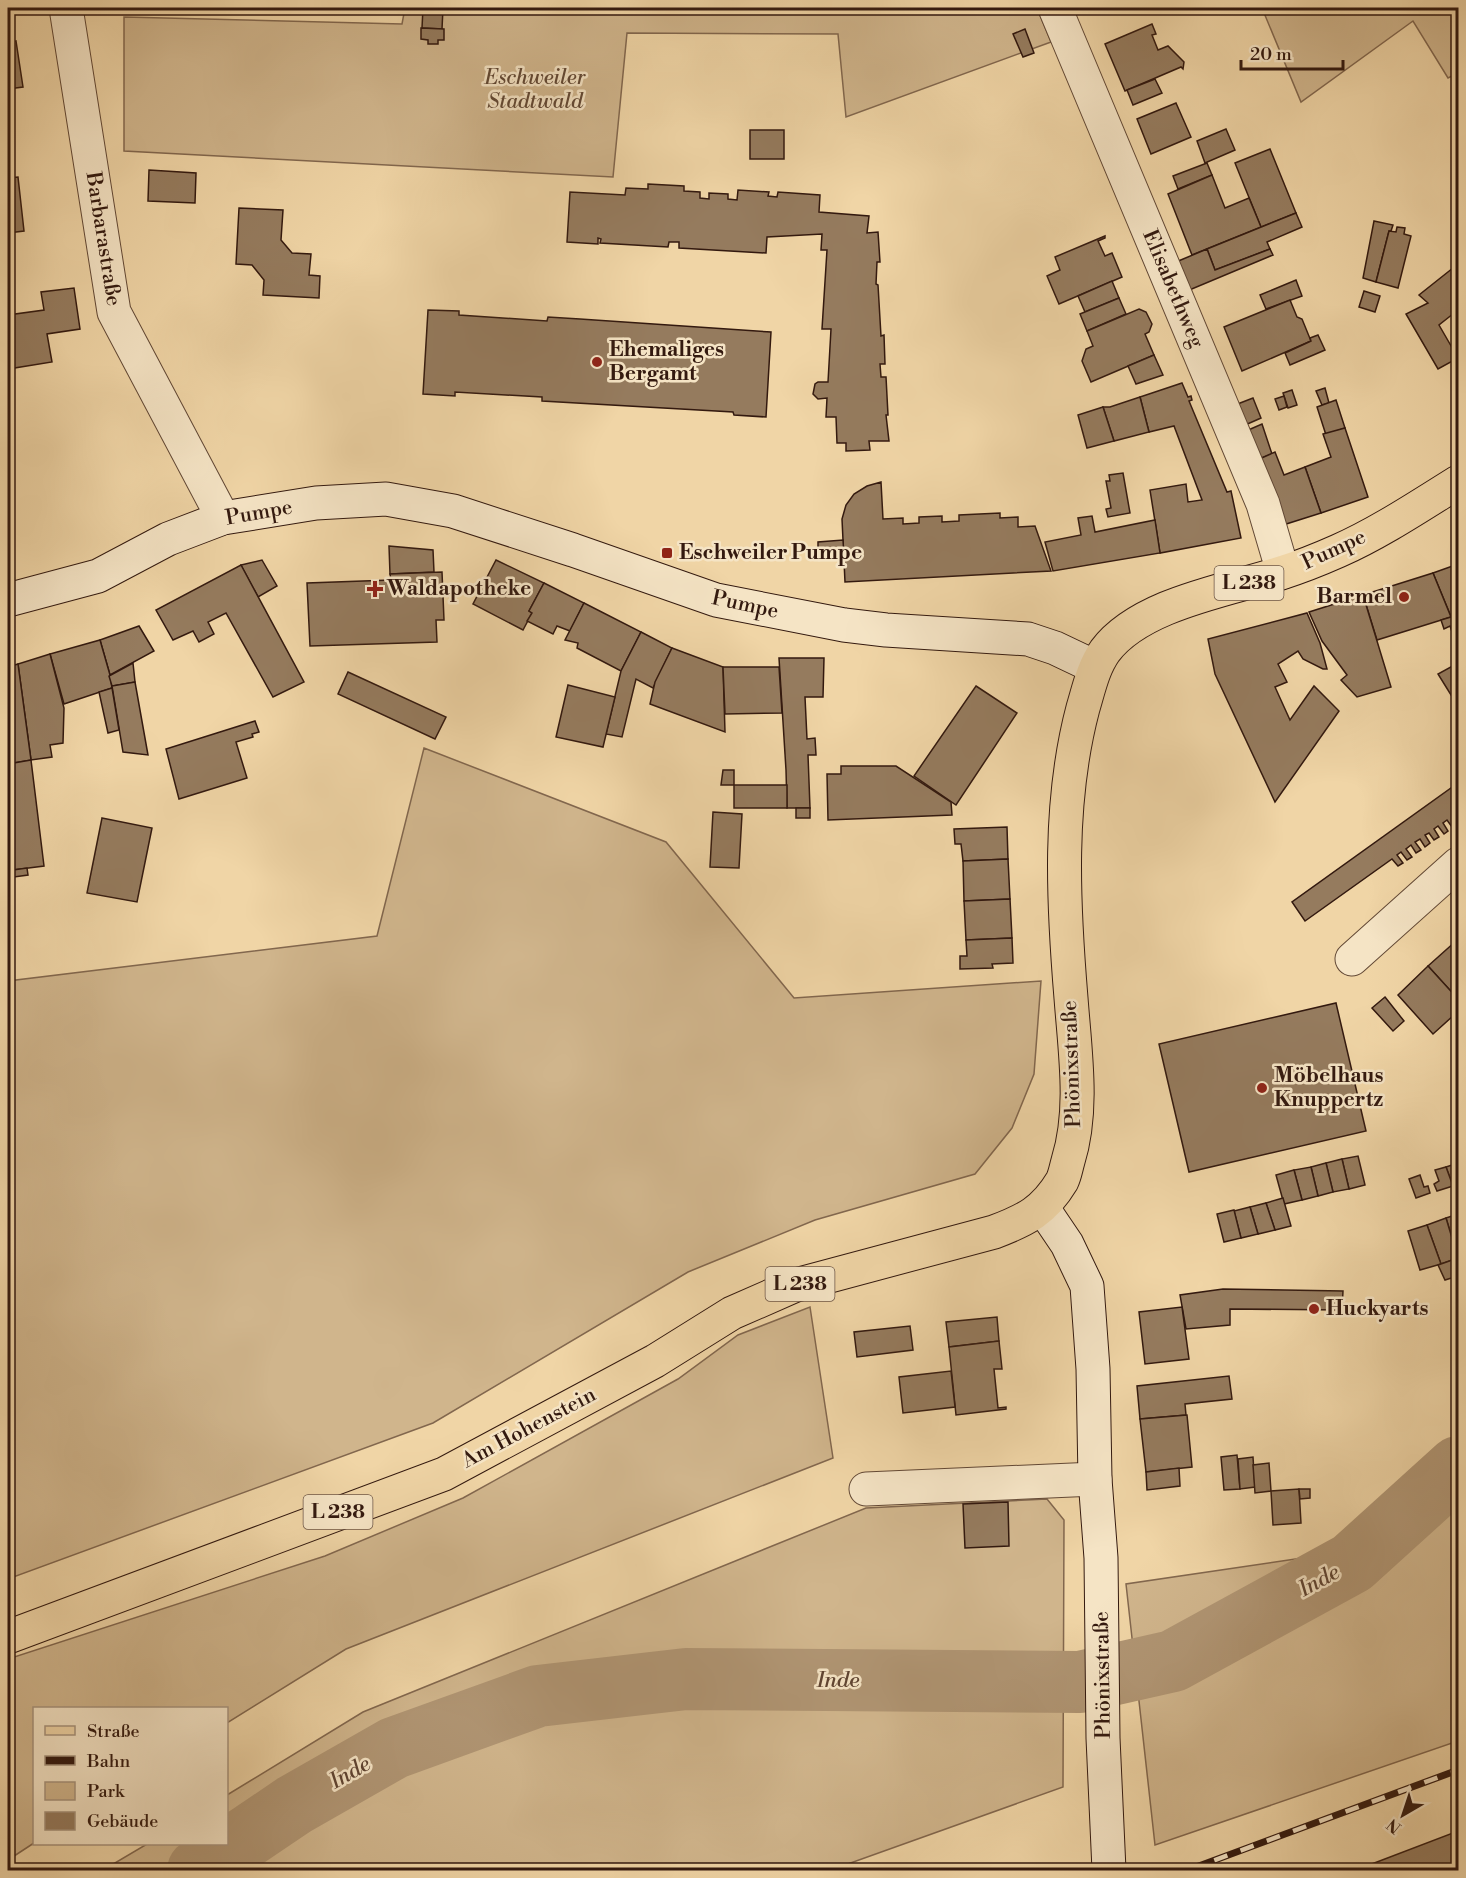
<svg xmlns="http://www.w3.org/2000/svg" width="1466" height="1878" font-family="'Libre Bodoni',serif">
  <rect width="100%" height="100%" fill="#f0d5a6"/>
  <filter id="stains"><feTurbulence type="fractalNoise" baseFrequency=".00333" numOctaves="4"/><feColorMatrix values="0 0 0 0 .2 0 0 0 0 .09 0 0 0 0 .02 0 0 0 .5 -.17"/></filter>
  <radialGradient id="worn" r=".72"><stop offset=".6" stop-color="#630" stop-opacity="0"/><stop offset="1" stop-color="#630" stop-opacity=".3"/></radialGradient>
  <g fill="#d0b58c" stroke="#82674e" stroke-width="1.5">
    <polygon points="405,8 1037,8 1051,42 846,117 838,34 627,33 613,177 124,151 124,17 402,24"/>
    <polygon points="1262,8 1458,8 1458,73 1448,78 1413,21 1301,102"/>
    <polygon points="424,748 666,842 794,998 1041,981 1034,1074 1012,1128 975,1174 815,1220 688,1272 433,1423 8,1579 8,981 377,936"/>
    <polygon points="810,1307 833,1458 346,1649 227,1723 226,1708 34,1708 34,1843 8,1860 8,1659 325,1556 463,1498 678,1379 738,1335"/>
    <polygon points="1458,1444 1458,1741 1155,1845 1126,1584 1343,1552"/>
    <polygon points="1047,1499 1064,1520 1063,1787 831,1870 103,1870 147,1844 226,1844 227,1795 363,1712 866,1508"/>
  </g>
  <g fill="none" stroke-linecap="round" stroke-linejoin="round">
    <polyline stroke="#b09573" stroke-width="62" points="198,1870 294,1805 394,1748 538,1696 686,1679 1080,1682 1173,1661 1352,1563 1458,1467"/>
  </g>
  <g fill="#957b5e" stroke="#33190f" stroke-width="1.5">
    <polygon points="423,8 443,8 442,29 422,28"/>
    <polygon points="1152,24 1156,34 1152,35 1158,50 1168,46 1184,62 1183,69 1181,67 1125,91 1105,44"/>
    <polygon points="421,28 444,29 444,40 438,40 438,44 428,44 428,40 421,39"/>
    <polygon points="1025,29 1034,53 1023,57 1013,34"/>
    <polygon points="16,41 23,87 8,89 8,43"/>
    <polygon points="1155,79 1162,93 1133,105 1127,90"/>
    <polygon points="1176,103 1191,137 1151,154 1137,119"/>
    <polygon points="1226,129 1235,150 1205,163 1197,141"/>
    <rect x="750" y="130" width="34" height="29"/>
    <polygon points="1270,149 1296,213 1261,227 1235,163"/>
    <polygon points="1207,163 1212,175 1178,189 1173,176"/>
    <polygon points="149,170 196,173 195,203 148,201"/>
    <polygon points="1212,175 1225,208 1249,198 1261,227 1192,255 1168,194"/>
    <polygon points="18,177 24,231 8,233 8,178"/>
    <polygon points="648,184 684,186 684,191 700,192 700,198 709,199 709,193 728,194 728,199 737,200 738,190 769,192 768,196 777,197 778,192 820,195 819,212 869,216 867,233 878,232 880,262 877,262 876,284 878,285 881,336 884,335 885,364 880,364 881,377 886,377 888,415 886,415 889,441 869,441 870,450 846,451 846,443 837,443 836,417 826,417 827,398 818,399 813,394 815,384 818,382 828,382 831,329 822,329 827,250 821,250 822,234 767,237 766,253 679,248 679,242 669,242 668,247 600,243 601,239 598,238 598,244 567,242 570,192 625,195 626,188 648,189"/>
    <polygon points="239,208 283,210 281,240 292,253 311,254 309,275 320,276 319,298 263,295 264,280 252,265 236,264"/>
    <polygon points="1296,213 1302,227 1267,242 1270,249 1215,270 1207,249"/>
    <polygon points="1374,221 1393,225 1391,231 1389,231 1376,282 1363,278"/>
    <polygon points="1397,227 1405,228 1404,234 1411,236 1398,288 1376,282 1389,231 1396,232"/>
    <polygon points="1105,236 1105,238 1098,241 1105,256 1112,253 1122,277 1059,304 1047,276 1060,270 1055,257"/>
    <polygon points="1207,249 1215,270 1270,249 1273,255 1187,291 1176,262"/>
    <polygon points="1458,264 1458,310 1439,325 1458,358 1438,369 1406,314 1428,303 1419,295"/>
    <polygon points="1296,280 1302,296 1266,309 1260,295"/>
    <polygon points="1112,281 1119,298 1085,312 1078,296"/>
    <polygon points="74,288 80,329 47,334 52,362 8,369 8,315 44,310 41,292"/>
    <polygon points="1364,291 1380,296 1375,312 1359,307"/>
    <polygon points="1119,298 1126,314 1087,331 1080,314"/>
    <polygon points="1290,300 1297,317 1302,319 1311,341 1242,371 1224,327"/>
    <polygon points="1139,309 1146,312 1152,324 1149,332 1145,334 1154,355 1091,382 1082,361 1086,349 1093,346 1087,331"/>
    <polygon points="428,310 459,311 459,315 547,321 548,317 580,319 771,332 766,417 734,415 733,412 542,401 542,397 455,392 455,396 423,394"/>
    <polygon points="1318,335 1325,350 1290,365 1285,353 1311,341 1310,338"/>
    <polygon points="1154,355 1163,375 1136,384 1128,366"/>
    <polygon points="1182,383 1188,397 1191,396 1192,400 1189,401 1227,492 1231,491 1241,538 1160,553 1150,490 1186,484 1188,502 1202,500 1174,426 1149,432 1140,397"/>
    <polygon points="1325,388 1329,403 1322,405 1316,391"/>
    <polygon points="1292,390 1297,405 1288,408 1283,393"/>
    <polygon points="1284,396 1287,407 1279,410 1275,399"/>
    <polygon points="1140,397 1149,432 1114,441 1103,407 1110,407"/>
    <polygon points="1253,398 1261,418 1243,426 1235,405"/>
    <polygon points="1336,400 1345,428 1326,435 1317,407"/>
    <polygon points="1103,407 1114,441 1087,448 1078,415"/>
    <polygon points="1262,424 1272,454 1257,460 1246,431"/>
    <polygon points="1345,428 1368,497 1321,513 1305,467 1331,457 1323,434"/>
    <polygon points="1275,452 1284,475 1305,467 1321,513 1283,525 1257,460"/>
    <polygon points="1123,473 1130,513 1108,517 1106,509 1111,508 1106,481 1110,481 1109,475"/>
    <polygon points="881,482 883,519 903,518 903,524 919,523 919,517 942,516 942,522 959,521 959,515 1000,513 1000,518 1018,517 1018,527 1035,526 1051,571 845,582 842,519 846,505 854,494 867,486"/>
    <polygon points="1092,516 1095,532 1155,520 1160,553 1053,571 1045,542 1081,535 1078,518"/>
    <polygon points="843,540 844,556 818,557 818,542"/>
    <polygon points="389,546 433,550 434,572 390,574"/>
    <polygon points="262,560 277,586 258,597 241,565"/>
    <polygon points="496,560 544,583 529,611 532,613 523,630 473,604"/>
    <polygon points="1458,564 1458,617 1452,619 1433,573"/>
    <polygon points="241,565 304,682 273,697 226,613 208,622 214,634 199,642 193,631 173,640 156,610"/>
    <polygon points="442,572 444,620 436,620 437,642 310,646 307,583 391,580 390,574"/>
    <polygon points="1433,573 1451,617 1377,640 1363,595"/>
    <polygon points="544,583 584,603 570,631 557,626 553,634 527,621 532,613 529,611"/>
    <polygon points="1363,595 1391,687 1357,697 1341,680 1347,675 1322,641 1309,612"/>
    <polygon points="584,603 641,632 621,671 577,648 578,643 565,640"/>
    <polygon points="1307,613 1320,643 1327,669 1323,669 1303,659 1298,651 1278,664 1287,682 1275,687 1290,720 1314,686 1339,711 1275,802 1215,674 1208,639"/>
    <polygon points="1451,617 1452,619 1458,617 1458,649 1450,626 1444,629 1441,620"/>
    <polygon points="139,626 154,651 110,675 100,640"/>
    <polygon points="641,632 672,648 653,688 636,679 622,737 606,734 621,671"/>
    <polygon points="100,640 110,675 112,688 64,704 50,654"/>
    <polygon points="672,648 723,667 725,732 650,704 655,682"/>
    <polygon points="50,654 64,708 63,743 50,745 52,757 31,760 18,664"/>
    <polygon points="779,658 824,658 823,697 805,697 807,739 815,738 816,755 808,755 810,808 787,808 786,770"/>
    <polygon points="133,663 135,682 112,686 109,676"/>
    <polygon points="1458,663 1458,702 1456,703 1438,674"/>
    <polygon points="18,664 31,760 8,764 8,667"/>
    <polygon points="723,667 779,667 782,713 725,714"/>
    <polygon points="348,672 446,717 435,739 338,694"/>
    <polygon points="135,682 148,755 123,752 112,686"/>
    <polygon points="568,685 615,697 603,747 556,737"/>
    <polygon points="976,686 1017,713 956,805 914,776"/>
    <polygon points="112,688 119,730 108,733 99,692"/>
    <polygon points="255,721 259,732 252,734 253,737 236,742 247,778 179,799 166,749"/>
    <polygon points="31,760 44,866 13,870 8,827 8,764"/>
    <polygon points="841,766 896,766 951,802 952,815 828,820 827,774 841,774"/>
    <polygon points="723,770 734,770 734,785 721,785"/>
    <polygon points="1458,783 1458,817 1456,813 1452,816 1458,824 1452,827 1447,820 1443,823 1448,831 1444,834 1438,826 1434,829 1439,837 1434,840 1429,833 1425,835 1430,843 1425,847 1420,839 1415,842 1421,850 1416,853 1411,845 1406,849 1412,857 1407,860 1401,852 1397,855 1403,863 1398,866 1392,859 1305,921 1292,902"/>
    <rect x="734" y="785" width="53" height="23"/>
    <rect x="796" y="808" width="14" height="10"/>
    <polygon points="713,812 742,814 739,868 710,867"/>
    <polygon points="102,818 152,828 137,902 87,893"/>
    <polygon points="1007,827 1008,859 963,861 961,844 955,844 954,829"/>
    <polygon points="1008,859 1010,899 964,901 963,861"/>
    <polygon points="27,868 28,875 14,877 13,870"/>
    <polygon points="1010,899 1012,938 966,940 964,901"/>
    <polygon points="1012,938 1013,963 992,964 993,968 960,969 960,956 967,956 966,940"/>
    <polygon points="1456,941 1458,943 1458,999 1428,966"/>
    <polygon points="1428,966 1458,999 1458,1020 1454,1015 1433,1034 1398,995"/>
    <polygon points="1385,997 1404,1021 1393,1031 1372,1008"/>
    <polygon points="1336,1003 1366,1131 1189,1172 1159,1044"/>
    <polygon points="1358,1156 1365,1185 1349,1189 1342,1159"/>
    <polygon points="1342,1159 1349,1189 1333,1192 1326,1163"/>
    <polygon points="1326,1163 1333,1192 1318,1196 1311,1167"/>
    <polygon points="1458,1163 1458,1184 1453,1186 1446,1167"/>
    <polygon points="1311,1167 1318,1196 1302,1200 1294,1170"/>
    <polygon points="1446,1167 1453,1186 1437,1191 1434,1184 1439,1181 1435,1170"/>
    <polygon points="1294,1170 1302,1200 1284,1204 1276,1175"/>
    <polygon points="1420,1175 1424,1187 1428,1186 1430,1193 1416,1198 1409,1179"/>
    <polygon points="1283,1198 1291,1226 1275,1230 1266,1203"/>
    <polygon points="1266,1203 1275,1230 1258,1234 1250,1207"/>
    <polygon points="1250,1207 1258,1234 1241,1238 1234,1211"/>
    <polygon points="1234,1210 1241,1238 1224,1242 1217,1214"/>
    <polygon points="1458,1214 1458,1257 1446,1218"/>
    <polygon points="1446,1218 1458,1258 1441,1264 1427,1225"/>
    <polygon points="1427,1225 1441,1264 1420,1270 1408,1231"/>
    <polygon points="1458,1258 1458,1276 1445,1280 1438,1265"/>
    <polygon points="1223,1289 1343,1291 1342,1310 1230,1309 1230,1325 1186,1329 1180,1295"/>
    <polygon points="1182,1307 1189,1359 1145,1364 1139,1312"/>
    <polygon points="997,1317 999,1341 949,1347 946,1322"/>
    <polygon points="910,1326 913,1350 857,1357 854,1332"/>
    <polygon points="999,1341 1002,1369 994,1369 998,1408 1006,1407 1006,1409 956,1415 949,1347"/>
    <polygon points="951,1371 955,1407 903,1413 899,1377"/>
    <polygon points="1229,1376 1232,1399 1185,1404 1186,1415 1140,1419 1137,1386"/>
    <polygon points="1187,1415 1192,1467 1146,1472 1140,1419"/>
    <polygon points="1237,1455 1240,1489 1224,1490 1221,1457"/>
    <polygon points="1253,1457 1255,1487 1240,1489 1238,1459"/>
    <polygon points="1269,1463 1271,1491 1255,1493 1253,1465"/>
    <polygon points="1179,1468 1180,1486 1147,1490 1146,1472"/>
    <polygon points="1299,1489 1301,1523 1273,1525 1271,1491"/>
    <polygon points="1299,1489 1310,1489 1310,1498 1300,1499"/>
    <polygon points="1008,1502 1009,1546 965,1548 963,1504"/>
    <polygon points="1458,1831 1458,1870 1356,1870"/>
  </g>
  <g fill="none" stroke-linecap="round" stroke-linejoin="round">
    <defs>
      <g id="minor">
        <polyline points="66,8 114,312 223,518"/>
        <polyline points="1055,8 1263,504 1283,572"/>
        <polyline points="1352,959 1458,864"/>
        <polyline points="866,1489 1095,1479"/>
      </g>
      <g id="secondary">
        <polyline points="8,600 98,576 168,539 223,518 316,503 386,499 453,511 573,550 716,600 844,625 886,630 1028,639 1055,648 1095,667"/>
        <polyline points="1042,1207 1067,1244 1087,1286 1093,1369 1095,1479 1101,1558 1103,1738 1109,1870"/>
      </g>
      <path id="primary" d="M8,1637L444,1474L655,1361L732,1313L796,1285L994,1232C1026,1220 1044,1211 1062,1181C1065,1175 1066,1168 1068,1161C1084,1110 1075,1052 1071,998C1063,902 1058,802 1083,708C1089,688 1093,668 1105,651C1140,604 1228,590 1281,573C1300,567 1320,559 1338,551C1379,533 1421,505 1458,482"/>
    </defs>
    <use href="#minor" stroke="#624835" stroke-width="35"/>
    <use href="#secondary" stroke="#33190f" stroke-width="35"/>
    <use href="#primary" stroke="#33190f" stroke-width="35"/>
    <use href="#minor" stroke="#f5e4c5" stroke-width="33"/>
    <use href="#secondary" stroke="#f5e4c5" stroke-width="33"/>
    <use href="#primary" stroke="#f0d5a6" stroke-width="33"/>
    <defs>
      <polyline id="rail" points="1188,1870 1458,1770"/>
    </defs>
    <use href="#rail" stroke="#33190f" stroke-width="7"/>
    <use href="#rail" stroke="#f5e4c5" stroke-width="4.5" stroke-dasharray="14" stroke-linecap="butt"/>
  </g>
  <g fill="#8f2418" stroke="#f5e4c5" stroke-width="2">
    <circle cx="597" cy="362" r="6"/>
    <rect x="661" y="547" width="12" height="12" rx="3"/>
    <path d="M372 580h6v6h6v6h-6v6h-6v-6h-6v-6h6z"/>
    <circle cx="1404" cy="597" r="6"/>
    <circle cx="1262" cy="1088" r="6"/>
    <circle cx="1314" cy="1309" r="6"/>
  </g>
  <g text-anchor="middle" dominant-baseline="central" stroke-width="5" stroke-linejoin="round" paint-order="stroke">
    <g fill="#f5e4c5" stroke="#6d5646" stroke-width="1.5">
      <rect x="1214.5" y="566" width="69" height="34" rx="4.5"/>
      <rect x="765.5" y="1267" width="69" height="34" rx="4.5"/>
      <rect x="303.5" y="1495" width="69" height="34" rx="4.5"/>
    </g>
    <g font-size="20" font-weight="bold" fill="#33190f">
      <text x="1249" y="583">L 238</text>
      <text x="800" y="1284">L 238</text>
      <text x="338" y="1512">L 238</text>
    </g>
    <g font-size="21" font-style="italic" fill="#624834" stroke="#f5e4c5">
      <text x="535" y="78">Eschweiler<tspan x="535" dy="24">Stadtwald</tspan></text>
    </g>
    <g font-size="21" fill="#33190f" stroke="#f5e4c5">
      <text transform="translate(103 239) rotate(81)">Barbarastraße</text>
      <text transform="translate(1173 289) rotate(67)">Elisabethweg</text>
      <text transform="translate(259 513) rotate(-10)">Pumpe</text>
      <text transform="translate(1334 550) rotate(-25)">Pumpe</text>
      <text transform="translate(745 605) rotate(12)">Pumpe</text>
      <text transform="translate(1072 1064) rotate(-92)">Phönixstraße</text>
      <text transform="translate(529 1428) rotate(-28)">Am Hohenstein</text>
      <text transform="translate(1103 1675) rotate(-91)">Phönixstraße</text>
    </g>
    <g font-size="21" font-weight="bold" fill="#33190f" stroke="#f5e4c5" text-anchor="start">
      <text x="609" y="350">Ehemaliges<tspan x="609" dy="24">Bergamt</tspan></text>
      <text x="679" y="553">Eschweiler Pumpe</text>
      <text x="387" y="589">Waldapotheke</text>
      <text x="1392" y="597" text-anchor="end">Barmel</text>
      <text x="1274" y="1076">Möbelhaus<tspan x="1274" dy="24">Knuppertz</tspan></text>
      <text x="1326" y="1309">Huckyarts</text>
    </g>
    <g font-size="22" font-style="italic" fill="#5f4432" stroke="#f5e4c5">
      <text transform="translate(1319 1581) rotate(-29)">Inde</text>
      <text x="838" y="1680">Inde</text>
      <text transform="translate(350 1773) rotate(-30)">Inde</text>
    </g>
  </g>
  <rect width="1466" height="1878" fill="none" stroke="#f0d5a6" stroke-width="30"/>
  <rect x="9" y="9" width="1448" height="1860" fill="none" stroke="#33190f" stroke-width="3"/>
  <rect x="15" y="15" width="1436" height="1848" fill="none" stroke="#33190f" stroke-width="1.5"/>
  <rect x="33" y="1707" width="195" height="138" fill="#f5e4c5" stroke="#a7937c" stroke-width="1.5"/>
  <rect x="45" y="1726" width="30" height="9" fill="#f0d5a6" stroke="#a7937c" stroke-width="1.5"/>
  <text x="87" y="1737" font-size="18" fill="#33190f">Straße</text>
  <rect x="45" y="1756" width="30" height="9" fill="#33190f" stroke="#a7937c" stroke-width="1.5"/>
  <text x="87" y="1767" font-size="18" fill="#33190f">Bahn</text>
  <rect x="45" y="1782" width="30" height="18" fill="#d0b58c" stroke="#a7937c" stroke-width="1.5"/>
  <text x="87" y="1797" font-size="18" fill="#33190f">Park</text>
  <rect x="45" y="1812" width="30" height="18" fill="#957b5e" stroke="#a7937c" stroke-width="1.5"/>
  <text x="87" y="1827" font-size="18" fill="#33190f">Gebäude</text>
  <g transform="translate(1403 1815) rotate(219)" stroke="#f5e4c5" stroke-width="4.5" paint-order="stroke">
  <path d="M0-4.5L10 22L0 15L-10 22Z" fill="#33190f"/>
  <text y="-9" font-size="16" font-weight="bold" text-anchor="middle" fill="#33190f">N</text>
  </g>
  <path d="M1241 60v9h102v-9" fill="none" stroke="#33190f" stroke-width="3"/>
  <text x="1250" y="60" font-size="18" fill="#33190f" stroke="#f5e4c5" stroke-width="4.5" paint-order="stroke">20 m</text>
  <rect width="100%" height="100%" filter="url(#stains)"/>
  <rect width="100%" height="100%" fill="url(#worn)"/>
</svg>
